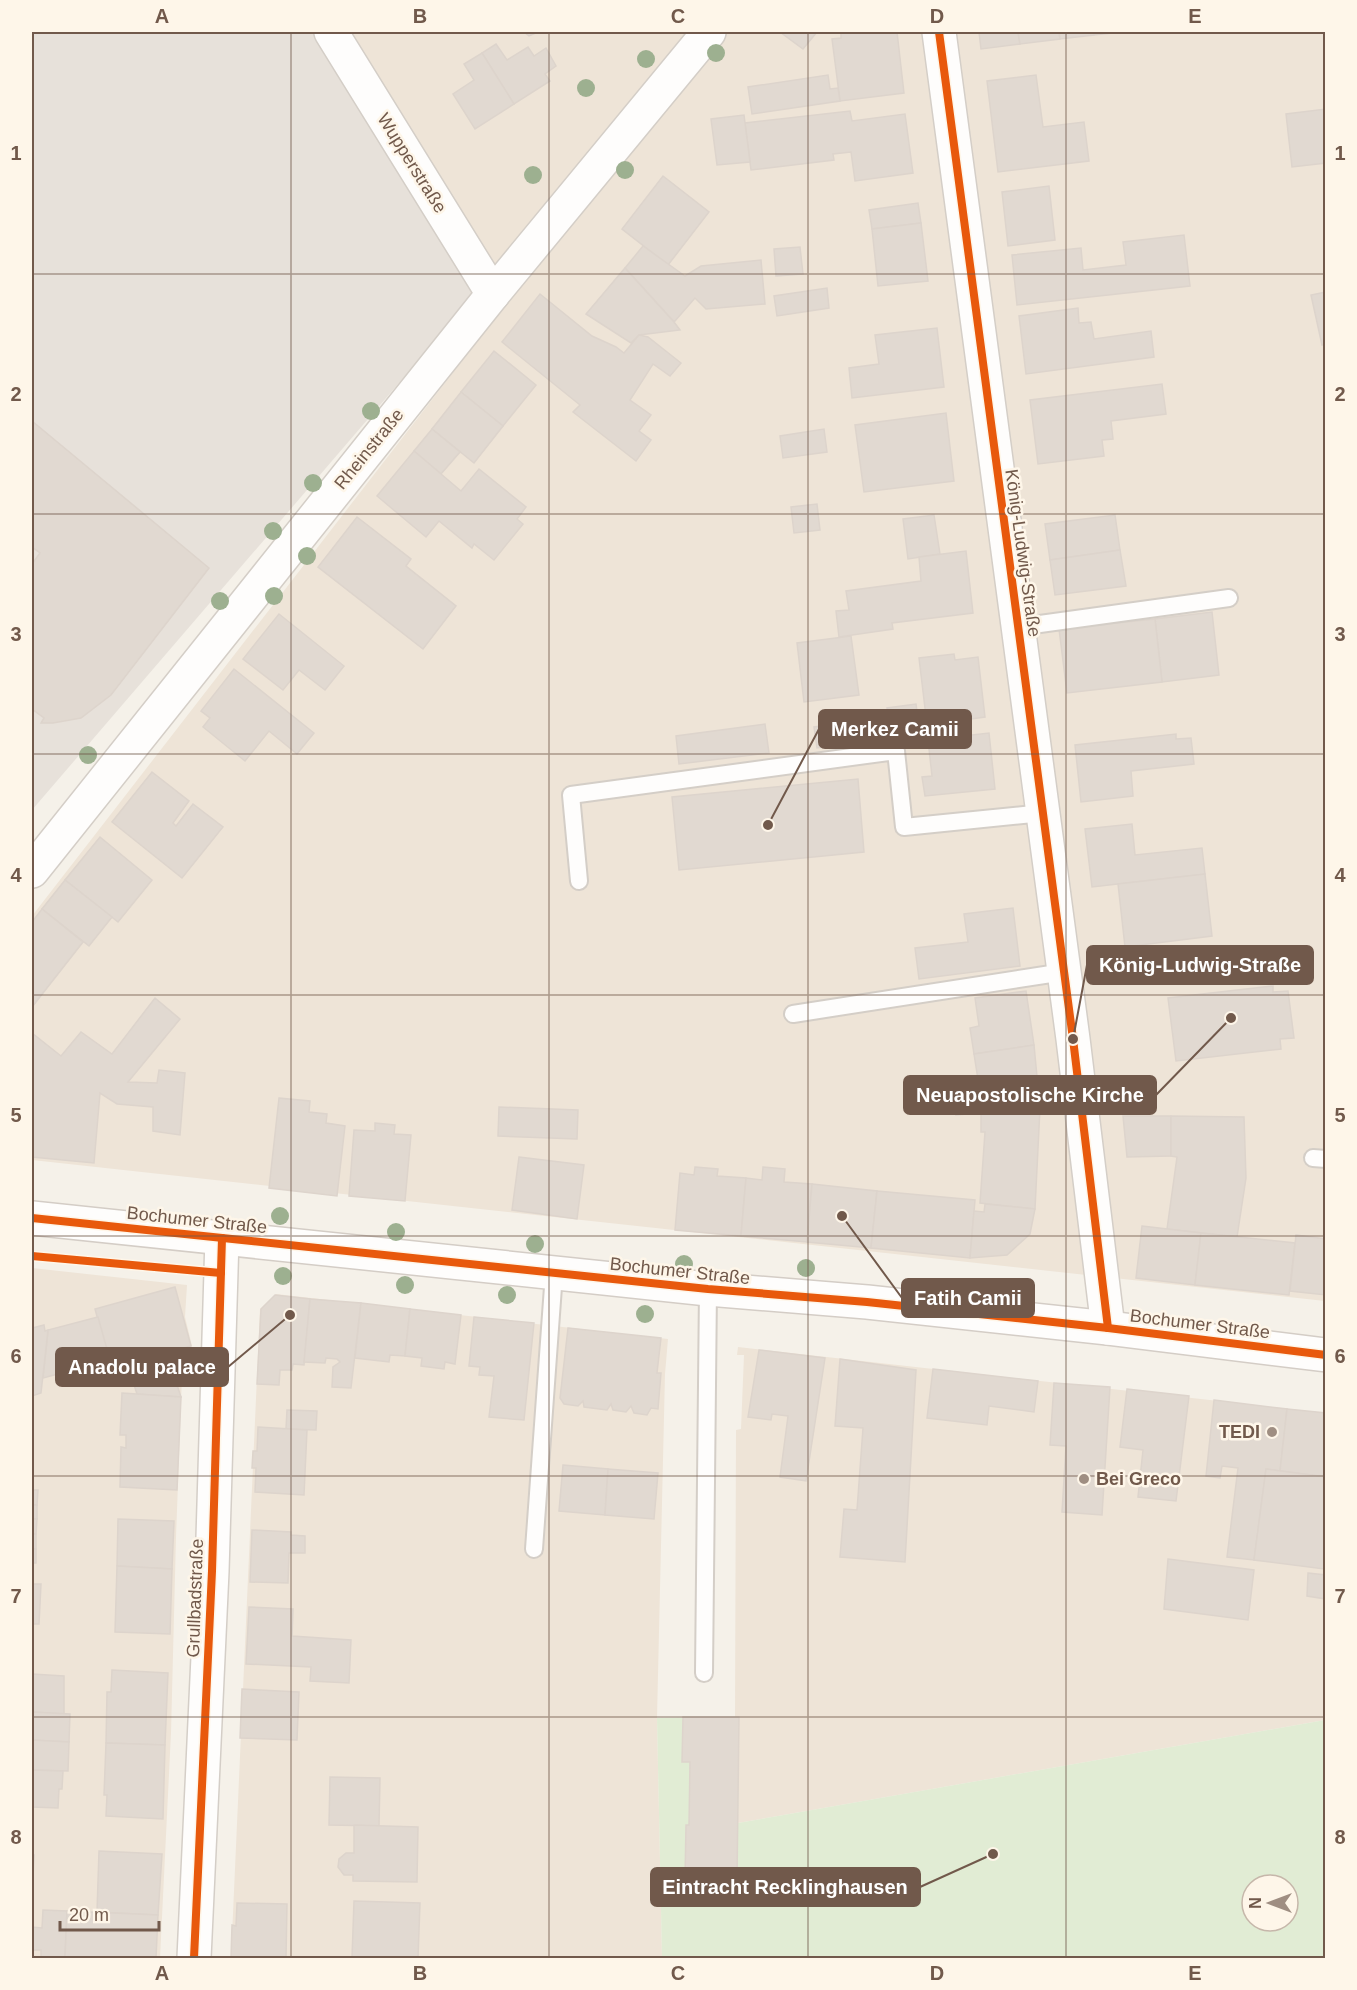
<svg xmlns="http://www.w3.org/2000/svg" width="1357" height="1990" font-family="Helvetica,sans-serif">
  <rect width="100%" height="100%" fill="#f5f1e9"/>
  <g fill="#eee4d7">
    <polygon points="331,32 1325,32 1325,1301 32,1160 32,916 503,308"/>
    <polygon points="32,1268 187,1285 185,1317 192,1346 183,1349 176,1537 171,1733 160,1958 32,1958"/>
    <polygon points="276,1294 668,1339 665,1374 657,1718 662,1958 231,1958 260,1309"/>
    <polygon points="738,1347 1325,1413 1325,1720 738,1823 735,1717 736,1430 741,1429 744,1355 737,1355"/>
  </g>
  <polygon fill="#e7e1da" points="32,32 330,32 478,291 32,810"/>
  <path fill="#e1ecd4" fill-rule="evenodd" d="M739,1717L738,1823L1325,1720V1958H662L657,1718ZM1252,1885H1288V1921H1252Z"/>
  <g fill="#e1d9d1" stroke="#ddd4cc" stroke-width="1.5">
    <polygon points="524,32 538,32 529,36"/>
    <polygon points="780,32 817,32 803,49"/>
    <polygon points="841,32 897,32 904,93 840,101 832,39 841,38"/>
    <polygon points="979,32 1018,32 1020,44 981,49"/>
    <polygon points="1018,32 1059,32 1060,39 1020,44"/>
    <polygon points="1059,32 1094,32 1094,35 1060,39"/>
    <polygon points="1094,32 1123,32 1094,35"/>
    <polygon points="496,44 507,60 528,47 534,56 546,48 556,66 545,74 550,81 514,104 482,53"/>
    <polygon points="482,53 514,104 475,129 453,94 474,80 464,64"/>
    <polygon points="828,75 830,89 838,88 840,101 752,114 748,87"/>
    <polygon points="1036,75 1043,127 1084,122 1089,161 998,172 987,81"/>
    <polygon points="1326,109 1326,163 1292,167 1286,114"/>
    <polygon points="850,111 852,121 905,114 913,173 855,181 851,152 833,154 834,160 751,170 745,123"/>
    <polygon points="744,115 750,162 717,165 711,119"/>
    <polygon points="663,176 709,212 668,265 622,229"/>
    <polygon points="1049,186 1055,240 1008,246 1002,192"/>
    <polygon points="918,203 921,223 872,229 869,210"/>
    <polygon points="921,223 928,281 878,286 872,229"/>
    <polygon points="1184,235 1190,286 1017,305 1012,255 1081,248 1083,270 1126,265 1123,242"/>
    <polygon points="643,246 685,276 701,266 761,260 765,304 706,309 695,298 674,322 625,268"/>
    <polygon points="800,247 803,274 776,276 774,249"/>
    <polygon points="625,268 674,322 680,330 639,335 631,343 586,314"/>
    <polygon points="827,288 829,308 777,316 774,296"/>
    <polygon points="1326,292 1326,344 1322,345 1311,295"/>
    <polygon points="540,294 592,336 616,347 624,353 639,335 648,337 681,363 670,376 653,364 630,400 651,415 639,431 651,440 636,461 573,412 580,405 502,342"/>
    <polygon points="1078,308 1079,323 1091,322 1094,339 1151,331 1154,357 1026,374 1019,316"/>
    <polygon points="937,328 944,387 852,398 849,368 879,364 875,335"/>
    <polygon points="494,351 536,385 503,426 461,392"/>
    <polygon points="1162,384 1166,414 1111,421 1113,439 1102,440 1104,456 1038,464 1030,400"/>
    <polygon points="461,392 503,426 474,463 432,429"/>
    <polygon points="946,413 954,481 864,492 855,425"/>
    <polygon points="32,421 209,568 111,695 81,718 53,723 41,723 44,718 32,709 32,564 40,553 32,547"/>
    <polygon points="432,429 460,452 441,474 414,451"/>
    <polygon points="824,429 827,452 783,458 780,436"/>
    <polygon points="414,451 461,491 479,469 526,507 517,519 523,524 494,560 474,544 472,548 439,521 426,537 377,496"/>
    <polygon points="817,504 820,530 794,533 791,507"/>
    <polygon points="934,515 940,554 908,559 903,519"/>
    <polygon points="1115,515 1120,550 1050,560 1045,524"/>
    <polygon points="357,517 411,559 406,566 456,606 423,649 318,567"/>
    <polygon points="1120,550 1126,586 1055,595 1050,560"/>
    <polygon points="966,551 973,613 892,623 893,629 839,637 836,611 849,610 846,591 921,581 919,557"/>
    <polygon points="1212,612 1219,675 1162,682 1155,619"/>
    <polygon points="279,614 344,666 325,690 299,670 283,690 243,659"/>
    <polygon points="1155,619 1162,682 1067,693 1059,629"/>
    <polygon points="851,636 859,695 804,702 797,643"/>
    <polygon points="954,654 955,660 978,657 985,717 927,725 919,658"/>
    <polygon points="234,669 314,733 297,754 269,731 245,761 203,727 210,718 201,711"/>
    <polygon points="916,704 920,733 891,737 887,708"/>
    <polygon points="887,712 891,737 817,748 814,727 849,722 849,718"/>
    <polygon points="765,724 769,753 679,764 676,736"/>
    <polygon points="989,733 995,789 925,796 922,777 932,776 928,740"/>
    <polygon points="1176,734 1176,739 1191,738 1194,764 1131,771 1133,796 1081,802 1075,745"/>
    <polygon points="152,772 189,801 173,823 176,826 193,804 223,827 182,878 112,822"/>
    <polygon points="858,779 864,852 679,870 672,797"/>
    <polygon points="1132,824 1135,855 1202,848 1205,874 1092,887 1085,829"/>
    <polygon points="100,837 152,880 118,922 65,880"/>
    <polygon points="1205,874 1212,936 1125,947 1118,884"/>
    <polygon points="65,880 112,917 89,946 42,909"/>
    <polygon points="1013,908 1020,966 919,979 915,948 968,942 964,914"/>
    <polygon points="42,909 83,942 32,1007 32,922"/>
    <polygon points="1273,986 1273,992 1288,991 1294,1038 1280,1039 1281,1049 1176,1061 1168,998"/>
    <polygon points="1026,991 1034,1045 974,1054 970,1028 979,1026 975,998"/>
    <polygon points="155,998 180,1019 128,1082 157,1083 159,1070 185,1073 180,1135 153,1131 153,1107 117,1104 100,1093 94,1163 32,1157 32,1033 61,1056 81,1032 112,1054"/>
    <polygon points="1034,1045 1040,1108 956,1115 957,1095 966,1095 966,1087 979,1086 974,1054"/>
    <polygon points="279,1098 310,1101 309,1112 327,1114 326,1123 345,1126 337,1196 269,1188"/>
    <polygon points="499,1107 578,1110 577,1139 498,1136"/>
    <polygon points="1040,1108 1035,1209 980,1203 985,1132 981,1132 981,1113"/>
    <polygon points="1123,1116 1171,1116 1171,1156 1127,1157"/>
    <polygon points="1171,1116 1244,1117 1246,1178 1237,1237 1167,1229 1177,1157 1171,1156"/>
    <polygon points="375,1123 395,1125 394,1134 411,1135 405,1201 349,1196 354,1130 375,1131"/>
    <polygon points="519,1157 584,1165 577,1219 512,1210"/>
    <polygon points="695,1167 718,1169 717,1176 746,1178 741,1236 675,1230 680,1173 694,1175"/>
    <polygon points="763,1167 785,1169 784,1182 812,1184 807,1242 741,1236 746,1178 762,1180"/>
    <polygon points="812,1184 877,1191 871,1248 807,1242"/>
    <polygon points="877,1191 975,1200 970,1258 871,1248"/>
    <polygon points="985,1204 1035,1209 1030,1234 1007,1255 970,1258 974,1211 984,1212"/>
    <polygon points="1142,1226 1201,1233 1195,1285 1136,1278"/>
    <polygon points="1201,1233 1295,1243 1289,1295 1195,1285"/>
    <polygon points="1296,1235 1326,1239 1326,1295 1290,1291"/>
    <polygon points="175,1287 191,1346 111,1367 95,1309"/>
    <polygon points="275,1295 310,1299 304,1365 293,1364 292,1370 280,1370 279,1385 257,1384 261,1309"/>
    <polygon points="310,1299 361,1303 351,1388 332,1387 333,1367 340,1362 337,1359 326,1358 325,1363 304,1362"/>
    <polygon points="361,1303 410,1309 405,1356 390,1355 389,1362 355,1358"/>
    <polygon points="410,1309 461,1315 455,1364 445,1362 444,1369 421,1366 422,1358 405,1356"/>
    <polygon points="98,1317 110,1360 43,1378 48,1330"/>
    <polygon points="474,1317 534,1323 524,1420 489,1417 494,1376 479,1375 480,1367 469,1366"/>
    <polygon points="44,1325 45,1331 48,1330 41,1393 32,1396 32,1328"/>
    <polygon points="568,1328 661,1338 657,1373 661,1373 658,1409 651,1408 647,1415 634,1413 631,1406 626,1412 613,1410 611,1404 607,1410 584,1407 583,1401 578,1406 564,1404 560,1398"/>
    <polygon points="759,1350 825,1358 806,1481 780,1477 788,1416 772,1414 771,1420 748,1417"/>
    <polygon points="166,1352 181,1397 137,1394 127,1363"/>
    <polygon points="840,1359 916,1370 905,1562 840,1557 844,1509 857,1510 863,1428 835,1426"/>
    <polygon points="933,1369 1038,1381 1034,1412 989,1406 987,1425 927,1418"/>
    <polygon points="1054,1383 1110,1387 1102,1515 1062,1512 1066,1446 1050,1445"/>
    <polygon points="1127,1389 1189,1396 1176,1501 1138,1497 1143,1450 1120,1447"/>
    <polygon points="122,1393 181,1397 177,1490 120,1487 121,1447 126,1448 126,1435 120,1435"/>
    <polygon points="1214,1400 1287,1409 1280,1471 1266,1469 1254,1560 1227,1557 1238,1468 1222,1466 1220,1478 1206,1476"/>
    <polygon points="1287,1409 1326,1413 1326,1477 1280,1471"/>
    <polygon points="287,1410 317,1411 316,1430 286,1429"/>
    <polygon points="258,1427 307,1430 304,1495 255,1492 256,1468 252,1468 253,1451 257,1451"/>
    <polygon points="563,1465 608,1469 605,1515 559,1511"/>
    <polygon points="608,1469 658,1473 654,1519 605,1515"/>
    <polygon points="1266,1469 1326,1477 1324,1569 1254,1560"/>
    <polygon points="32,1490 38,1490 37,1505 32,1505"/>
    <rect x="32" y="1505" width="5" height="14"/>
    <polygon points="32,1519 37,1519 36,1534 32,1534"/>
    <polygon points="118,1519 174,1521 172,1569 117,1566"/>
    <polygon points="252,1530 291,1532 291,1535 305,1536 305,1553 289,1553 288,1583 250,1582"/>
    <rect x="32" y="1534" width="4" height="15"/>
    <rect x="32" y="1549" width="4" height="14"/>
    <polygon points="1168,1559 1254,1570 1248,1620 1164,1609"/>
    <polygon points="117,1566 172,1569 170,1634 115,1632"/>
    <polygon points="1308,1573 1326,1575 1326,1599 1307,1596"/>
    <polygon points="32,1584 41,1584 39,1624 32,1624"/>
    <polygon points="249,1607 293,1609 292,1636 351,1640 349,1683 310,1681 311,1667 246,1664"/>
    <polygon points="112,1670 168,1673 165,1745 106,1743 107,1692 111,1692"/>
    <polygon points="32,1674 64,1676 64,1714 32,1712"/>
    <polygon points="242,1689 299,1692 297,1740 240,1738"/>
    <polygon points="32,1712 70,1714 69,1742 32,1740"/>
    <polygon points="683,1717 739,1717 737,1880 733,1880 733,1905 687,1904 688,1879 685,1879 686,1825 689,1825 690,1762 682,1762"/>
    <polygon points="32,1740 69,1742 68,1771 32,1770"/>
    <polygon points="106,1743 165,1745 163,1819 106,1816 107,1795 104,1795"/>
    <polygon points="32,1770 63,1771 62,1789 59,1789 58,1808 32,1807"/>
    <polygon points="330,1777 380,1778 379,1826 329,1825"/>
    <polygon points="354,1825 418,1827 417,1882 353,1881 353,1875 344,1875 338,1867 339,1859 346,1853 354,1853"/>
    <polygon points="99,1851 162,1854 158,1915 97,1912"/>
    <polygon points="32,1855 34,1855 32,1899"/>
    <polygon points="354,1901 420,1903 418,1958 352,1958"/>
    <polygon points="237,1903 287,1904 286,1958 231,1958 232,1925 236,1926"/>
    <polygon points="43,1910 67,1911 65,1958 41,1958 41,1950 32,1950 32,1927 42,1928"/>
    <polygon points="67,1911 158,1915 156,1958 65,1958"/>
  </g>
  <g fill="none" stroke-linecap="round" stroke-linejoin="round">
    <defs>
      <g id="service">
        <polyline points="1018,627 1229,598"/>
        <polyline points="579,881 571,795 896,751 904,827 1043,813"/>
        <polyline points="793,1014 1064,972"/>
        <polyline points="1313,1158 1326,1159"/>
        <polyline points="534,1549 554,1273"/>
        <polyline points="704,1673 708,1289"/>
      </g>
      <g id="minor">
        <polyline points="331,32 493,294"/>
        <polyline points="939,32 1073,1039 1108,1328"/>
        <polyline points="32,871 493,294 709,32"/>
        <polyline points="194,1958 212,1571 222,1238"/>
      </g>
      <polyline id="secondary" points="32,1218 708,1289 867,1302 1108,1328 1326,1355"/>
    </defs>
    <use href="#service" stroke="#d4cec7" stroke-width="20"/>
    <use href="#minor" stroke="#d4cec7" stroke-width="36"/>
    <use href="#secondary" stroke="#d4cdc6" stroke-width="36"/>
    <use href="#service" stroke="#fefdfc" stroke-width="16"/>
    <use href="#minor" stroke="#fefdfc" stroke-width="33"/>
    <use href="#secondary" stroke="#fefdfc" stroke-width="33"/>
    <defs>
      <g id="cycleway">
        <polyline points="939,32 1073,1039 1108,1328"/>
        <polyline points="32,1218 708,1289 867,1302 1108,1328 1326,1355"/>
        <polyline points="32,1256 221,1273"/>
        <polyline points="194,1958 212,1571 222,1238"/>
      </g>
    </defs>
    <use href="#cycleway" stroke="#fef6e9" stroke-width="11"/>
    <use href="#cycleway" stroke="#e8590c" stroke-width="8"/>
  </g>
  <g fill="#9db090">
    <circle cx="716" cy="53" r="9"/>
    <circle cx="646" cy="59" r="9"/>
    <circle cx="586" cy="88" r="9"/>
    <circle cx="625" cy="170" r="9"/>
    <circle cx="533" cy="175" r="9"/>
    <circle cx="371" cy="411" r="9"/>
    <circle cx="313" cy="483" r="9"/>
    <circle cx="273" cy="531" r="9"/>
    <circle cx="307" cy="556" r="9"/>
    <circle cx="274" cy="596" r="9"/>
    <circle cx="220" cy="601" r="9"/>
    <circle cx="88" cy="755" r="9"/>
    <circle cx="280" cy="1216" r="9"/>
    <circle cx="396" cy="1232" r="9"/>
    <circle cx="535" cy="1244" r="9"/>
    <circle cx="684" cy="1264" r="9"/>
    <circle cx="806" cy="1268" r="9"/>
    <circle cx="283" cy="1276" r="9"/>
    <circle cx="405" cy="1285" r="9"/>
    <circle cx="507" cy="1295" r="9"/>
    <circle cx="645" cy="1314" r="9"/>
  </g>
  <path fill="none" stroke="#71594b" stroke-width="1.5" stroke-opacity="0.55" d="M291,32V1958M549,32V1958M808,32V1958M1066,32V1958M32,274H1326M32,514H1326M32,754H1326M32,995H1326M32,1236H1326M32,1476H1326M32,1717H1326"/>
  <g fill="#9f8e82" stroke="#fef6e9" stroke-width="2">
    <circle cx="1272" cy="1432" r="6"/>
    <circle cx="1084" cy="1479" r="6"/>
  </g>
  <g text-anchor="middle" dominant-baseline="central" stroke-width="5" stroke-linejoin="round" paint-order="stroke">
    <g font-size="18" fill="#71594b" stroke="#fef6e9">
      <text transform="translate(412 163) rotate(58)">Wupperstraße</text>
      <text transform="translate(369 449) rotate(-51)">Rheinstraße</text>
      <text transform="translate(1023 553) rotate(82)">König-Ludwig-Straße</text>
      <text transform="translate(197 1220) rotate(6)">Bochumer Straße</text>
      <text transform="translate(680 1271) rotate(6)">Bochumer Straße</text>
      <text transform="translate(1200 1324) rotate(7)">Bochumer Straße</text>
      <text transform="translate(195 1598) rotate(-88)">Grullbadstraße</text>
    </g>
    <g font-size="18" font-weight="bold" fill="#71594b" stroke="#fef6e9" text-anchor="end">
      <text x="1260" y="1432">TEDI</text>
      <text x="1096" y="1479" text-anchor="start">Bei Greco</text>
    </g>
  </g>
  <path fill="none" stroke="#71594b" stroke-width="2" d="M768 825L819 729M1073 1039L1087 965M1231 1018L1156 1095M842 1216L902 1298M290 1315L228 1367M993 1854L920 1887"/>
  <g fill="#71594b" stroke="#fef6e9" stroke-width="2">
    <circle cx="768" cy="825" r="6"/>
    <circle cx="1073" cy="1039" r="6"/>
    <circle cx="1231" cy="1018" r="6"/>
    <circle cx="842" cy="1216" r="6"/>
    <circle cx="290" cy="1315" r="6"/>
    <circle cx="993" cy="1854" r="6"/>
  </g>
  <g fill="#71594b" stroke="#71594b" stroke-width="2">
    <rect x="819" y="710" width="152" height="38" rx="6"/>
    <rect x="1087" y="946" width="226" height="38" rx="6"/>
    <rect x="904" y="1076" width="252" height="38" rx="6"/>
    <rect x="902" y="1279" width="132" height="38" rx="6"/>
    <rect x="56" y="1348" width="172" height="38" rx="6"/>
    <rect x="651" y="1868" width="269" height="38" rx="6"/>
  </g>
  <g font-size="20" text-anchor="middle" font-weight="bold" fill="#fff">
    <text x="895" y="736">Merkez Camii</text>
    <text x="1200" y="972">König-Ludwig-Straße</text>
    <text x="1030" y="1102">Neuapostolische Kirche</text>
    <text x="968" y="1305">Fatih Camii</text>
    <text x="142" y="1374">Anadolu palace</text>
    <text x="785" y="1894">Eintracht Recklinghausen</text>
  </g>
  <rect width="1357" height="1990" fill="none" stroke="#fef6e9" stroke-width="66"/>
  <g transform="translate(1270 1903) rotate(270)"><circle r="28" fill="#fef6e9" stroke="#c6b7aa" stroke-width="1.5"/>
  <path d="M0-4.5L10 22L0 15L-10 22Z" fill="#9f8e82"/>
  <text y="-9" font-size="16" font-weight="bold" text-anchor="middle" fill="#71594b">N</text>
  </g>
  <path d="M60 1921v9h99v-9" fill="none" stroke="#71594b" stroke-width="3"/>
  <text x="69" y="1921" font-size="18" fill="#71594b" stroke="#fef6e9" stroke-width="4.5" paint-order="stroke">20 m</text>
  <rect x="33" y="33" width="1291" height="1924" fill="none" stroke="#71594b" stroke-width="2"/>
  <g font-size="20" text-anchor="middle" font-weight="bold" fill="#71594b">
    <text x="162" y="23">A</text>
    <text x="420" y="23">B</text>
    <text x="678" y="23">C</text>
    <text x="937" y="23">D</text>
    <text x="1195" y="23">E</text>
    <text x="16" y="160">1</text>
    <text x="1340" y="160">1</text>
    <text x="16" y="401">2</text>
    <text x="1340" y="401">2</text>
    <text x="16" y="641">3</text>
    <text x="1340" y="641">3</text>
    <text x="16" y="882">4</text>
    <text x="1340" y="882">4</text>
    <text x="16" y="1122">5</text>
    <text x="1340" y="1122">5</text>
    <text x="16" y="1363">6</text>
    <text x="1340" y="1363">6</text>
    <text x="16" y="1603">7</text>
    <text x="1340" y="1603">7</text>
    <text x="16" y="1844">8</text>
    <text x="1340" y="1844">8</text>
    <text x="162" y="1980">A</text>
    <text x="420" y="1980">B</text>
    <text x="678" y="1980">C</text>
    <text x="937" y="1980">D</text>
    <text x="1195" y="1980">E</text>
  </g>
</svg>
